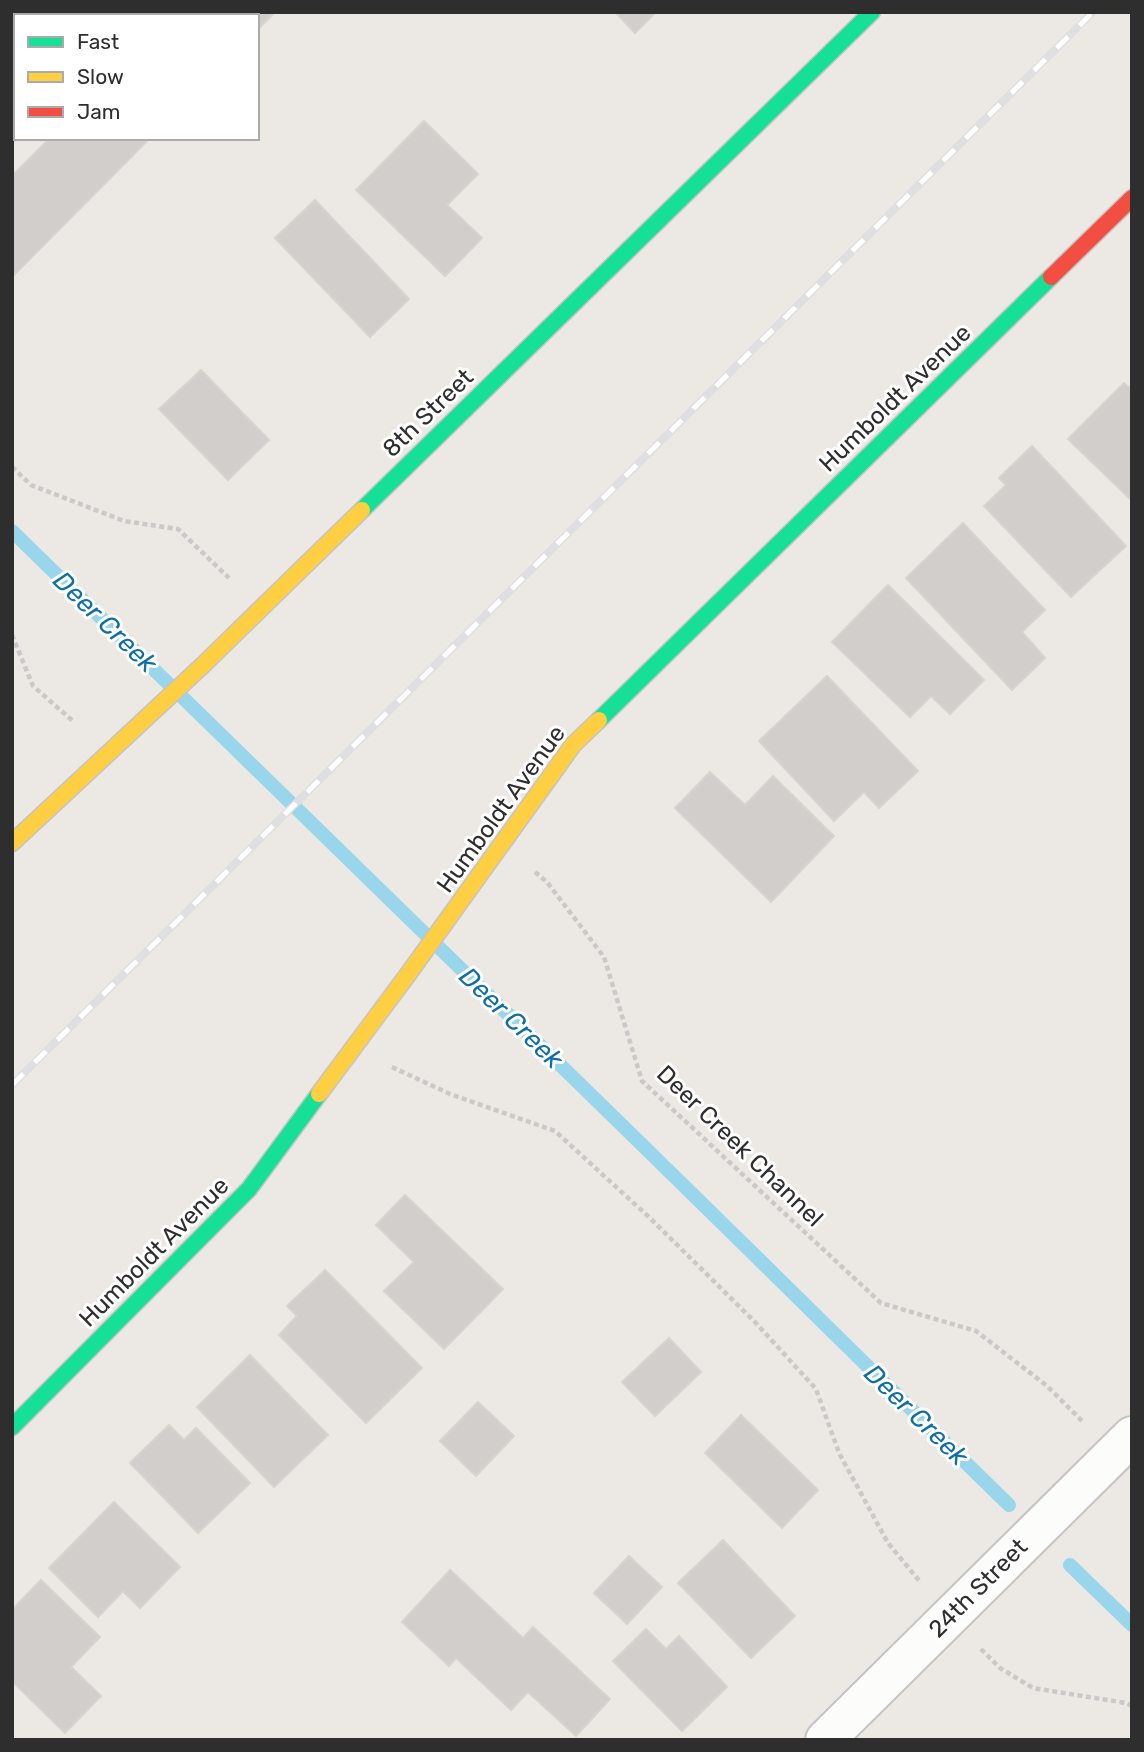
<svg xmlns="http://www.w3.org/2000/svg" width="1144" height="1752" font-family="Rubik,sans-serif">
  <rect width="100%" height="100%" fill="#ece8e4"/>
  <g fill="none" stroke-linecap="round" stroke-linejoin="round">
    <g stroke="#99d6ec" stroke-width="14">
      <path d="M12,531C160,677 309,822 459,967C644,1145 826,1326 1009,1505"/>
      <polyline points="1070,1565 1132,1625"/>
    </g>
  </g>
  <g fill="#d1cecb" stroke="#d7d4d0" stroke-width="2">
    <polygon points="12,12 83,12 80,16 16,16 16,66 12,62"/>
    <polygon points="175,12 275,12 257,30 257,16 172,16"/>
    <polygon points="615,12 656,12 635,33"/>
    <polygon points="424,121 478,174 447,205 482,238 445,276 356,190"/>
    <polygon points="50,138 150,138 12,277 12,176"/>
    <polygon points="315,200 409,299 370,337 275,238"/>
    <polygon points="201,370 269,440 228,480 159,409"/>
    <polygon points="1124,383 1132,390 1132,501 1068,439"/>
    <polygon points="1032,446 1126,546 1071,597 984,506 1006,485 999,478"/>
    <polygon points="963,523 1045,610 1022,632 1045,658 1012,690 906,578"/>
    <polygon points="888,585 984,680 950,714 931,696 910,717 832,642"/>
    <polygon points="827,676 918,771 879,808 864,792 834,821 759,741"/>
    <polygon points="710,772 745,805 773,776 834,836 771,902 675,808"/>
    <polygon points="405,1195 503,1289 444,1349 384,1291 414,1262 376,1225"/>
    <polygon points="325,1270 422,1368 366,1423 279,1335 297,1316 287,1306"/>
    <polygon points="669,1338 701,1372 655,1416 622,1382"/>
    <polygon points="250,1355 328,1435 274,1487 197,1407"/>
    <polygon points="478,1402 514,1436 476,1476 440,1441"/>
    <polygon points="741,1415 818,1490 782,1528 705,1453"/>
    <polygon points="169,1425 184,1440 196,1428 250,1483 198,1533 130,1463"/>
    <polygon points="114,1502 180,1567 140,1608 123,1591 98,1617 49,1568"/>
    <polygon points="723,1540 795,1616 751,1658 678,1583"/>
    <polygon points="629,1556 662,1587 627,1624 594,1593"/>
    <polygon points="450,1570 523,1638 533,1627 610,1699 576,1736 528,1692 511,1710 456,1658 449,1666 402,1622"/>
    <polygon points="41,1580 100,1637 71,1667 101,1696 65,1733 12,1681 12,1610"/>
    <polygon points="646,1629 666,1649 679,1636 727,1687 682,1731 613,1661"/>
  </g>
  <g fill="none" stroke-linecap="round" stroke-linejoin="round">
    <defs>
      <g id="lane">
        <polyline points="126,16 129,12"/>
        <polyline points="12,126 16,123"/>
      </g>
      <polyline id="street" points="825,1740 1132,1436"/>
      <g id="fast">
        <polyline points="362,510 872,12"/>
        <polyline points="599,720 1051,277"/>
        <polyline points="12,1427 249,1189 319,1094"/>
      </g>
      <g id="slow">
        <polyline points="12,843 203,665 362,510"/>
        <polyline points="319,1094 409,973 573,745 599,720"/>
      </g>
      <polyline id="jam" points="1051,277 1132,198"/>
    </defs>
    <use href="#lane" stroke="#c5c4c5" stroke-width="32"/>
    <use href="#street" stroke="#c5c4c5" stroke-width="42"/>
    <use href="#fast" stroke="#c5c4c5" stroke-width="19"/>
    <use href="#slow" stroke="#c5c4c5" stroke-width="19"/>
    <use href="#jam" stroke="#c5c4c5" stroke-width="19"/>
    <g stroke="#c9c9c8" stroke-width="4.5" stroke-dasharray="5 3.5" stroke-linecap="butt">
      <polyline points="12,467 31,485 124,521 178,529 229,578"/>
      <polyline points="12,635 33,686 74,722"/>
      <polyline points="535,872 547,882 604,957 642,1081 881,1303 976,1331 1047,1386 1084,1423"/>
      <polyline points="392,1067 450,1094 555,1131 650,1218 755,1322 816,1389 839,1453 888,1543 921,1583"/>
      <polyline points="981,1649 1000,1668 1033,1688 1126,1703 1132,1706"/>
    </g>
    <use href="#lane" stroke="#fcfcfb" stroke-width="28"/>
    <use href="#street" stroke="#fcfcfb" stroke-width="38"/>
    <use href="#fast" stroke="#16e098" stroke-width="16"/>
    <use href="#slow" stroke="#ffcf43" stroke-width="16"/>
    <use href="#jam" stroke="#f24e42" stroke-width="16"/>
    <defs>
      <polyline id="rail" points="12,1085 1093,12"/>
    </defs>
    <use href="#rail" stroke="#dfdfe1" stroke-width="8"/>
    <use href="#rail" stroke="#fff" stroke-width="5" stroke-dasharray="16" stroke-linecap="butt"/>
  </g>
  <g text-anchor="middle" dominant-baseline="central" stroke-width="6" stroke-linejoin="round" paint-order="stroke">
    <g font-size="24" fill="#2e2e2e" stroke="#fff">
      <text transform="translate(895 398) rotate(-44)">Humboldt Avenue</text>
      <text transform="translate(428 413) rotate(-44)">8th Street</text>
      <text transform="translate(501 809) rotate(-54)">Humboldt Avenue</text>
      <text transform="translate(740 1146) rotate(44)">Deer Creek Channel</text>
      <text transform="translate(154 1252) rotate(-45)">Humboldt Avenue</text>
      <text transform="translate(978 1588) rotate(-45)">24th Street</text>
    </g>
    <g font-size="26" font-style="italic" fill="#0d6fa3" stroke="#fff">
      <text transform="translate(105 622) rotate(44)">Deer Creek</text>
      <text transform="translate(511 1018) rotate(44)">Deer Creek</text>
      <text transform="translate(916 1415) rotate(44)">Deer Creek</text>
    </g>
  </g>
  <rect width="1144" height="1752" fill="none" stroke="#2e2e2e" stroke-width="28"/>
  <rect x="14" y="14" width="245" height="126" fill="#ffffff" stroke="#ababab" stroke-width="2"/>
  <rect x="28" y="37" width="35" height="10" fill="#16e098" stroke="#ababab" stroke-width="2"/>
  <text x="77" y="49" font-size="21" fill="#2e2e2e">Fast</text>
  <rect x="28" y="72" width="35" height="10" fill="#ffcf43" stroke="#ababab" stroke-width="2"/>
  <text x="77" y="84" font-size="21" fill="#2e2e2e">Slow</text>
  <rect x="28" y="107" width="35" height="10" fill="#f24e42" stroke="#ababab" stroke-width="2"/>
  <text x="77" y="119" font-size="21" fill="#2e2e2e">Jam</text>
</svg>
